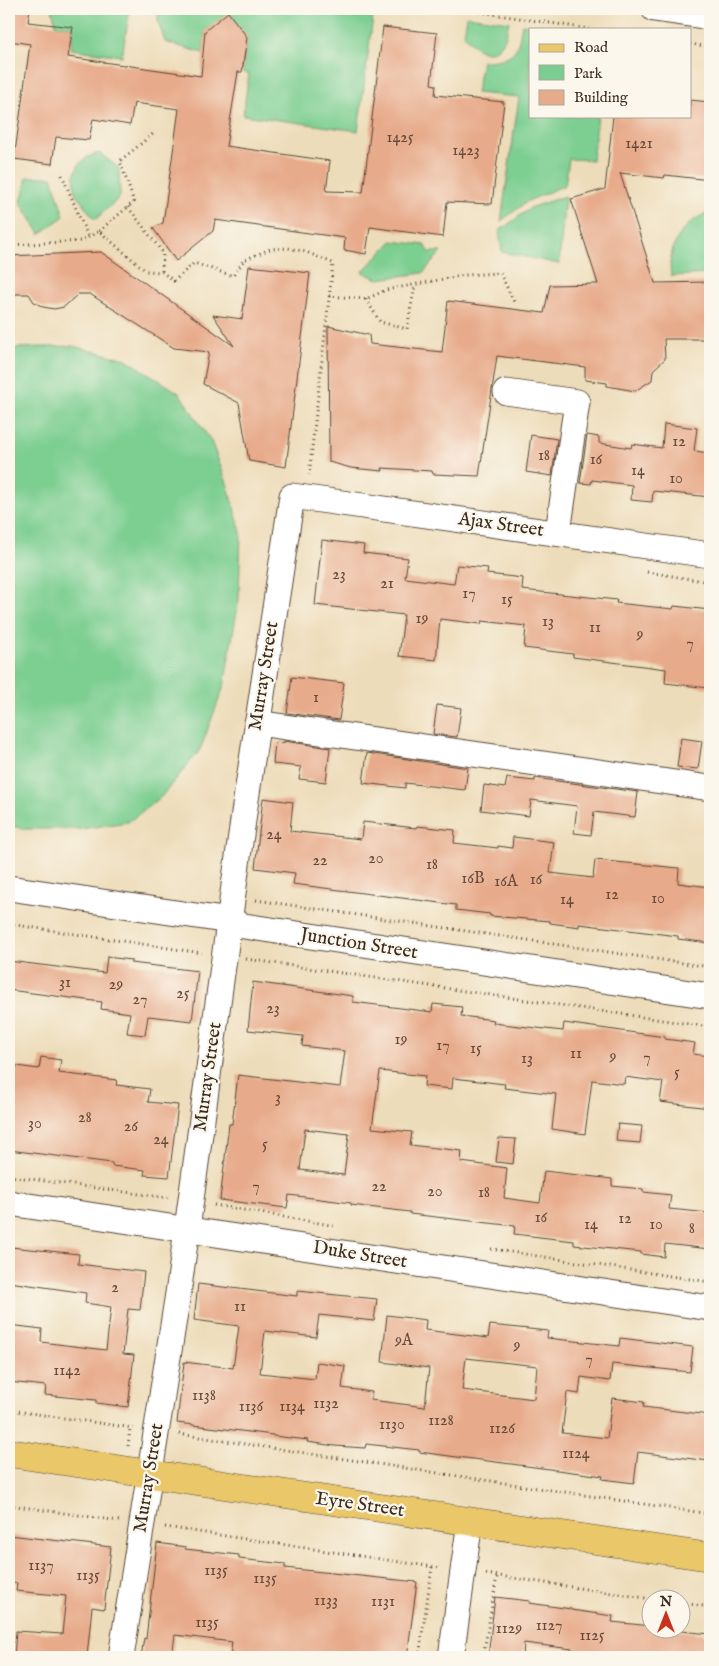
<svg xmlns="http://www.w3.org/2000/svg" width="719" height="1666" font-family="'IM FELL English',serif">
  <rect width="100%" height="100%" fill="#fbf7ec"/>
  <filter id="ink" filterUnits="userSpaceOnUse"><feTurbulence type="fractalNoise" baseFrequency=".02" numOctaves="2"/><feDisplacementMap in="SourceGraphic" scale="10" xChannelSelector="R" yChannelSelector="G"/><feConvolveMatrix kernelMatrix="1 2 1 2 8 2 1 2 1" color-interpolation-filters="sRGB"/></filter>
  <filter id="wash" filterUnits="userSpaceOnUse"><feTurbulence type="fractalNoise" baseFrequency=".0096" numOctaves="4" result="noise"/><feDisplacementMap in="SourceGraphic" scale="20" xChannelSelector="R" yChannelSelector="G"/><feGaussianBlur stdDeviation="1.12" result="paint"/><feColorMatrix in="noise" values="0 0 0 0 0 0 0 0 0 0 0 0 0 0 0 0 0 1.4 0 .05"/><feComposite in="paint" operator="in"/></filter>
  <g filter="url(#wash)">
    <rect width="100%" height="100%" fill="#eddcb9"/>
    <g fill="#7bce91" stroke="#5b7c58">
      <polygon points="52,9 130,9 122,56 71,49 73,27 56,25"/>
      <polygon points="158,9 374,9 358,131 243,115 249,74 242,72 247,37 231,16 225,15 205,31 203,53 165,42 158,21"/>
      <path d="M467,16L509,22C507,28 507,36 503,42C490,62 474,48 464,34Z"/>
      <path d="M522,24L557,29H530V116H598L592,160L569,159L565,185L528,201L501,221L519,97L476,93L482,61C494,61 510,60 517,47C520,41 520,31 522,24Z"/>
      <polygon points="99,153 119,168 120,197 95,220 75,193 74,176 79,164 88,157"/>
      <polygon points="27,177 52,177 64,216 40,234 21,203"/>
      <polygon points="565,196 559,264 502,252 499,231 532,207"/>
      <path d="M705,214H710V274L671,276C667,249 680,225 705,214Z"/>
      <polygon points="392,241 425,245 429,252 441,252 423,273 378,279 362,272"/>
      <polygon points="72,346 126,359 179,393 211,441 228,486 241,532 239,599 224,686 200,750 161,797 128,822 81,829 24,829 9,825 9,350 17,348"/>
    </g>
    <g id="blocks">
      <g fill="#e7aa8a" fill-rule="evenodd">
        <polygon points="9,9 30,9 28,22 73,27 68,57 201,76 205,31 228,12 247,37 242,72 238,72 226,146 330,161 326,191 363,192 383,27 437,33 431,84 436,85 435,95 504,102 492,204 447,202 443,237 370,227 366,254 344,250 345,238 215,220 213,231 176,261 153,228 163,223 179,109 134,103 130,125 93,119 89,140 56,137 52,164 14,159 30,44 9,41"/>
        <polygon points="690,100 710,102 710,180 665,175 664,178 620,173 655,283 710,282 710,339 664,339 665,359 653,370 652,380 635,391 607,386 607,383 585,380 585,367 497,356 479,476 433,474 432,471 382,468 383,471 351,468 329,462 328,326 369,335 370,344 442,352 448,301 544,313 550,285 598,284 571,199 605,189 613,116 690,116"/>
        <polygon points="101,252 234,346 213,315 242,319 249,266 310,273 286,467 249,461 239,403 203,384 209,352 174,348 90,294 78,294 64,307 54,309 43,307 34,302 29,294 9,294 9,256"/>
        <polygon points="664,424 697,428 694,451 710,453 710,497 653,491 652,502 631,500 632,485 592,480 591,484 580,483 587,435 599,437 599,443 631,448 632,444 662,448"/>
        <polygon points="531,435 557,439 552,476 526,472"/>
        <polygon points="322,540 364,545 363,553 408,558 405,578 454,584 457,565 488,568 487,574 523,578 522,590 617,600 616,603 673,609 674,606 710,610 709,688 665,683 666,669 573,657 573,654 524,648 526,626 482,621 481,624 440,619 436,660 399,656 404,615 315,605"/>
        <polygon points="292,677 344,683 339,720 287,713"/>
        <polygon points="437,705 461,708 457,737 433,734"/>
        <polygon points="681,738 702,741 698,769 677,767"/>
        <polygon points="284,741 330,748 326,782 299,779 301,767 273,764 275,742 284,743"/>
        <polygon points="367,753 468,768 465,790 405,783 405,788 363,783"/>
        <polygon points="507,778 535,781 535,778 638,792 635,817 594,812 591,835 574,833 577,806 531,800 529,816 481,810 484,785 505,788"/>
        <polygon points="263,798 293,802 290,831 361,839 363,822 416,828 417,826 455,830 454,843 498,848 498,846 512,848 513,837 554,842 550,873 593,878 595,860 679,868 678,883 710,887 710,943 678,939 678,936 579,924 579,927 550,923 550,921 490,916 490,914 456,910 456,905 293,884 295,873 255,868"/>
        <polygon points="107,957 131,960 131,963 198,971 192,1021 148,1016 145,1035 127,1033 130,1013 101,1009 102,1002 9,990 9,961 105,973"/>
        <path d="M253,982L353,996V1002L432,1012L433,1004L462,1007L461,1016L494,1020L493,1023L563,1031L564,1023L665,1037V1039L695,1043L693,1054L710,1056V1108L660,1102L663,1082L625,1077L624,1084L592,1080L585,1134L552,1129L556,1094L504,1088L505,1084L453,1078L452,1089L424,1086L425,1076L380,1071L372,1128L412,1132L410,1145L462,1151L461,1162L507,1168L504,1198L540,1203L544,1171L612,1179V1186L643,1189V1192L671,1195L669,1209L710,1213V1249L665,1244L664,1257L640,1254L641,1252L574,1245V1241L514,1234L515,1226L410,1214V1212L351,1205V1203L289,1195L287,1208L220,1200L229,1124H232L238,1075L340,1087L345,1051L302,1046L303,1036L248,1030ZM305,1129L349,1134L344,1175L300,1170Z"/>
        <polygon points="41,1057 61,1060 59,1073 117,1080 116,1085 150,1089 148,1102 178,1105 169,1177 144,1175 145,1170 112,1166 112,1163 9,1150 9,1065 39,1069"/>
        <polygon points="618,1124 642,1126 640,1143 616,1141"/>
        <polygon points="499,1138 516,1139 513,1164 496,1162"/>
        <polygon points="10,1247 79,1254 78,1264 144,1272 140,1310 128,1309 123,1354 134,1355 128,1407 96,1403 96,1400 45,1395 46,1386 9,1382 9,1325 42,1329 41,1342 106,1350 111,1307 85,1303 86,1293 9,1282"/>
        <path d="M198,1284L297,1296V1291L377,1299L374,1321L319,1315L316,1337L265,1331L260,1373L315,1379L317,1362L345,1366L342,1388L372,1392L371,1400L425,1407L429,1368L382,1362L387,1315L426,1320L425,1330L488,1338L490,1325L548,1331L547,1338L619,1346L620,1338L693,1347L690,1372L612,1364L610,1381L581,1377L579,1394L567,1392L562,1433L607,1438L612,1398L644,1402L643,1407L710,1415V1446L709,1461L638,1452L634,1483L602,1479L603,1476L419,1452V1450L366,1444L365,1448L335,1446L307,1442L308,1440L273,1436V1435L177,1423L184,1362L233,1368L239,1326L194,1320ZM466,1358L537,1366L534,1399L462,1390Z"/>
        <polygon points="9,1535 111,1547 104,1609 92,1607 87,1657 14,1657 16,1631 62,1634 66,1596 16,1591 17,1583 9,1582"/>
        <polygon points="157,1543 186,1547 185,1549 239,1555 239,1559 285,1564 285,1568 417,1582 407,1657 230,1657 232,1642 175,1635 172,1657 141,1657 144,1638 146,1639"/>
        <polygon points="495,1597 530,1601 529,1603 571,1609 571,1610 613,1616 612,1622 652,1626 652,1628 710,1634 710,1657 571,1657 572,1649 524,1643 523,1657 488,1657"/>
      </g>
    </g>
  </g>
  <g filter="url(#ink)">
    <use href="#blocks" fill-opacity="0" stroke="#564535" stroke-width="1"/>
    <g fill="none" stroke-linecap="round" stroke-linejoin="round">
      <defs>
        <g id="minor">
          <polyline points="654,9 710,17"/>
          <polyline points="506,392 577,402 558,532"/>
          <polyline points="257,723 710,788"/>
          <polyline points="9,888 230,921 244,926 710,996"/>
          <polyline points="9,1203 710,1308"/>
          <polyline points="121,1657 179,1287 244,813 292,496 710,555"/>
          <polyline points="451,1657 470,1521"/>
        </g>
        <polyline id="major" points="9,1453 710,1557"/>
      </defs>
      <use href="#minor" stroke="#564535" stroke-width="27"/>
      <use href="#major" stroke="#564535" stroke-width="29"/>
      <g stroke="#564535" stroke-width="3" stroke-dasharray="1 4" stroke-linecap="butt">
        <polyline points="460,9 589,29"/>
        <polyline points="690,44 710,47"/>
        <polyline points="62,175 88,237"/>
        <polyline points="128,207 163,253 162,272"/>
        <polyline points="99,231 134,202 120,161 154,133"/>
        <polyline points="9,245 82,241 99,231 146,271 162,272 174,281 194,263 233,276 244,260 270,249 288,248 306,252 333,263 309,475"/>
        <polyline points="329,296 366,299 386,290 465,275 500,273 514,302"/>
        <polyline points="366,299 380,322 407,329 415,285"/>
        <polyline points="647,572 710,582"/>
        <polyline points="256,900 710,967"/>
        <polyline points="9,924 202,953"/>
        <polyline points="246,959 710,1027"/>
        <polyline points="9,1176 168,1198"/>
        <polyline points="214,1205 336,1226"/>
        <polyline points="491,1249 710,1282"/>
        <polyline points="9,1410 133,1428"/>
        <polyline points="179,1434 710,1514"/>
        <polyline points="128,1446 130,1428"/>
        <polyline points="9,1505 119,1521"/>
        <polyline points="165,1527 441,1568"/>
        <polyline points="486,1574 652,1599"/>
        <polyline points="682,1603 710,1607"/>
        <polyline points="419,1657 432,1567"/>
        <polyline points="483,1657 497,1576"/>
      </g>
      <use href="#minor" stroke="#fff" stroke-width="25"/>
      <use href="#major" stroke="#eac769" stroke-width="28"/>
    </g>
  </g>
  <g text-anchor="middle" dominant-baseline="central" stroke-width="4.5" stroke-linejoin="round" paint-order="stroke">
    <g font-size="16" fill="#664a39">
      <text x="400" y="138">1425</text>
      <text x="639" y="144">1421</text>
      <text x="466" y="151">1423</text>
      <text x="679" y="442">12</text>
      <text x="544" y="456">18</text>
      <text x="596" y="460">16</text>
      <text x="638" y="471">14</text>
      <text x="676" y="479">10</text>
      <text x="339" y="575">23</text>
      <text x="387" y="584">21</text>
      <text x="469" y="594">17</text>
      <text x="507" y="600">15</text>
      <text x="422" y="619">19</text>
      <text x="548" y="622">13</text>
      <text x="595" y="628">11</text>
      <text x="640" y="635">9</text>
      <text x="690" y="644">7</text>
      <text x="316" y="698">1</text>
      <text x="274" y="835">24</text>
      <text x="376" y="859">20</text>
      <text x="320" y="861">22</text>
      <text x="432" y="865">18</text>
      <text x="473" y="879">16B</text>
      <text x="536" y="880">16</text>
      <text x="506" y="882">16A</text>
      <text x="612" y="895">12</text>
      <text x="658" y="899">10</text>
      <text x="567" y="900">14</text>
      <text x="65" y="983">31</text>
      <text x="116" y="985">29</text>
      <text x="183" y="994">25</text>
      <text x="140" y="1000">27</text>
      <text x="273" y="1009">23</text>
      <text x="401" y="1040">19</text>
      <text x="443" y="1046">17</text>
      <text x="476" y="1049">15</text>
      <text x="576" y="1054">11</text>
      <text x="613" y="1057">9</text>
      <text x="647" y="1058">7</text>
      <text x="527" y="1059">13</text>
      <text x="677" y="1073">5</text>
      <text x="278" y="1098">3</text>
      <text x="85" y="1118">28</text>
      <text x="35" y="1124">30</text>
      <text x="131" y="1127">26</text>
      <text x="161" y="1140">24</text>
      <text x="265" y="1145">5</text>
      <text x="256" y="1187">7</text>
      <text x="379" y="1187">22</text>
      <text x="435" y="1192">20</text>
      <text x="484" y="1193">18</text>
      <text x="541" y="1218">16</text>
      <text x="625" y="1219">12</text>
      <text x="591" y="1225">14</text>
      <text x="656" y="1225">10</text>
      <text x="692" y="1229">8</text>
      <text x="115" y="1288">2</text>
      <text x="240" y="1307">11</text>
      <text x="404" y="1341">9A</text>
      <text x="517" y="1346">9</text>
      <text x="589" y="1360">7</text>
      <text x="67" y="1371">1142</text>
      <text x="204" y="1396">1138</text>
      <text x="326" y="1404">1132</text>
      <text x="251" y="1407">1136</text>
      <text x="292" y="1407">1134</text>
      <text x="441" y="1421">1128</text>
      <text x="392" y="1425">1130</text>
      <text x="502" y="1429">1126</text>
      <text x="576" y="1454">1124</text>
      <text x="41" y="1566">1137</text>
      <text x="216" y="1571">1135</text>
      <text x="88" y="1576">1135</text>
      <text x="265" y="1579">1135</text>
      <text x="326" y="1601">1133</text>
      <text x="383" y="1602">1131</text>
      <text x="207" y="1623">1135</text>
      <text x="549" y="1626">1127</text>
      <text x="509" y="1629">1129</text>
      <text x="592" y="1636">1125</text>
    </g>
    <g font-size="19" fill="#3b2a1e" stroke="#fbf7ec">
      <text transform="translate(501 525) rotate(8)">Ajax Street</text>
      <text transform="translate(264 676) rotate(-81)">Murray Street</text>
      <text transform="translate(359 944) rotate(9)">Junction Street</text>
      <text transform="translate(208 1077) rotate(-82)">Murray Street</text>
      <text transform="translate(360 1255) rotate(9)">Duke Street</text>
      <text transform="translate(149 1478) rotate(-81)">Murray Street</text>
      <text transform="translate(360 1505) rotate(8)">Eyre Street</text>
    </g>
  </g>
  <rect width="719" height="1666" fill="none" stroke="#fbf7ec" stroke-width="30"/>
  <rect x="529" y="28" width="162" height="90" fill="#fbf7ec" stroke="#aea59a"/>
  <rect x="539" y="44" width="25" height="8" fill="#eac769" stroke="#aea59a"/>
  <text x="574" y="52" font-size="15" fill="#3b2a1e">Road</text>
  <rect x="539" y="65" width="25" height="15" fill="#7bce91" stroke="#aea59a"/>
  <text x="574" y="78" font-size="15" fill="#3b2a1e">Park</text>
  <rect x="539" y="90" width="25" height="15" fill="#e7aa8a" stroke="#aea59a"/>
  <text x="574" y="102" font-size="15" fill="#3b2a1e">Building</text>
  <g transform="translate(666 1614)"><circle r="24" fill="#fbf7ec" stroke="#aea59a"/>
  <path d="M0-4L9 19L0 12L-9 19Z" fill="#c8321e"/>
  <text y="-8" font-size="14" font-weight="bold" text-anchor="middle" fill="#3b2a1e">N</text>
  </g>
</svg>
